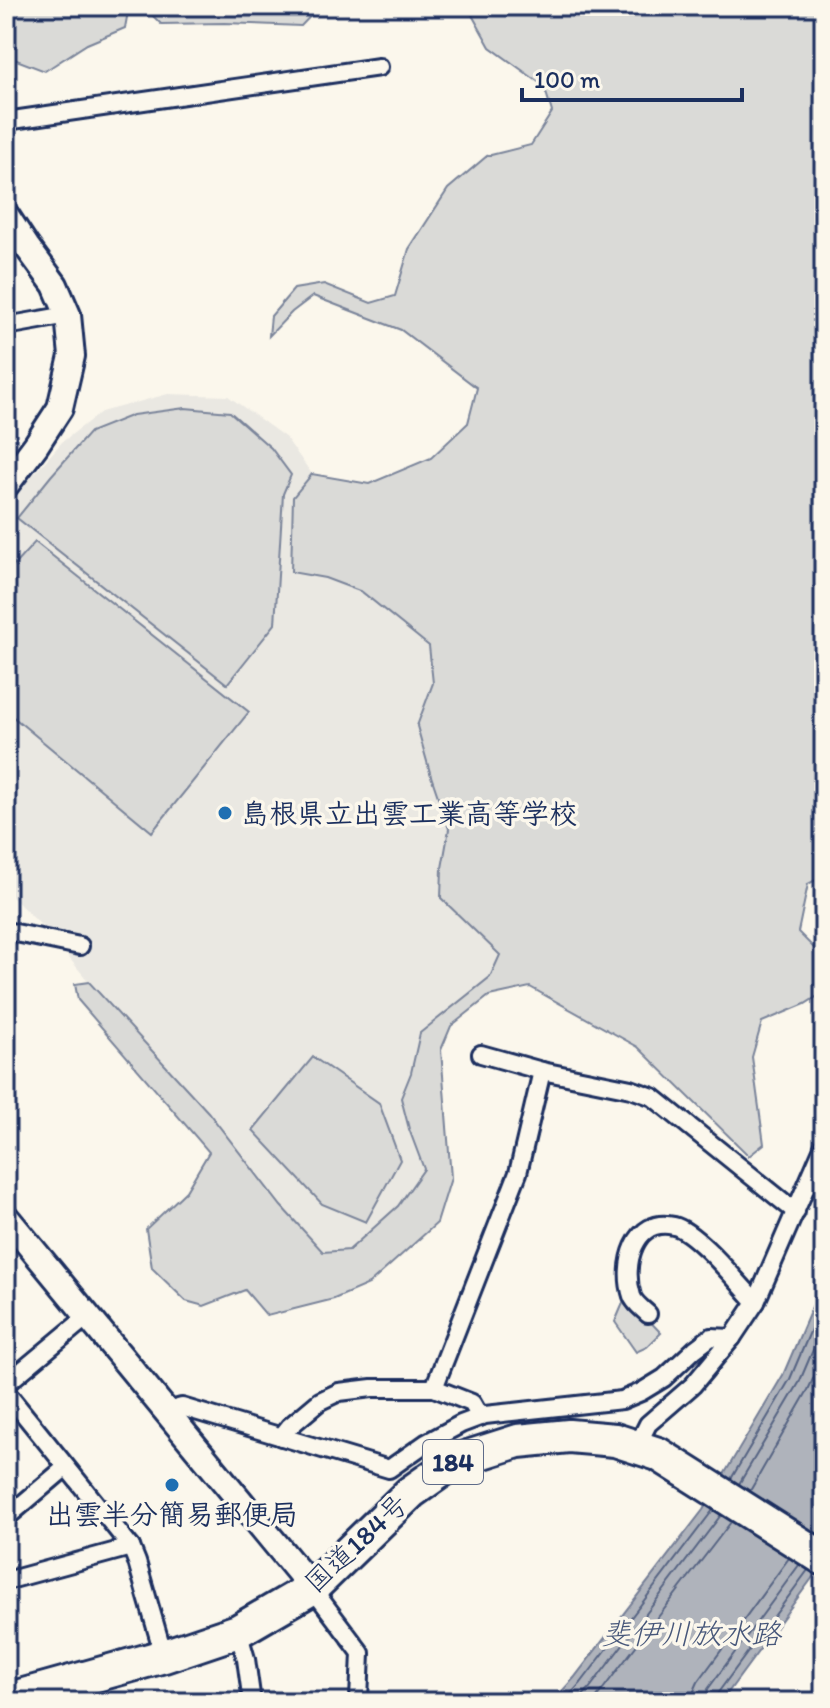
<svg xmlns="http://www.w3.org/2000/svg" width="830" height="1708" font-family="Itim,'Klee One',sans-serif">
  <rect width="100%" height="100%" fill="#fbf7ec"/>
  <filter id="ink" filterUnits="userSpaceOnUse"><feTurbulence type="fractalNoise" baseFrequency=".0125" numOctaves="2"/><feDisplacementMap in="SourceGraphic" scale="16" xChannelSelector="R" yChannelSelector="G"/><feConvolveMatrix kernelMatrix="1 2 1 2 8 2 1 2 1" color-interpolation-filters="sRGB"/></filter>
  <g filter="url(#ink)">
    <polygon fill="#eae8e2" points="168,394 228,396 286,438 312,474 293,497 291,572 325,578 362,592 429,646 433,683 417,727 431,776 449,829 442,868 441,898 500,955 490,977 420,1033 411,1073 401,1098 409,1129 424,1169 398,1206 349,1250 323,1252 281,1206 208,1112 89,982 46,930 6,891 6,798 16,784 6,776 6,506 62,442 101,412"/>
    <g fill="#dadad7" stroke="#7a849a" stroke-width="2">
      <polygon points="6,6 129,6 125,28 87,44 45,71 6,56"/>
      <polygon points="151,6 320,6 301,26 225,23 161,24 149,12"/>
      <polygon points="467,6 824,6 824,876 808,884 798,932 824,958 824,992 805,1004 762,1022 752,1057 764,1144 749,1156 638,1047 530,987 489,996 451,1026 441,1050 451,1178 437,1223 369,1284 334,1299 267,1316 245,1290 204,1306 186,1301 152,1268 146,1229 186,1191 209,1152 78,1000 75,984 89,982 208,1112 281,1206 323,1252 349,1250 398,1206 424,1169 409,1129 401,1098 411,1073 420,1033 490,977 500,955 441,898 442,868 449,829 431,776 417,726 433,683 429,646 362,592 325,578 291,572 293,497 312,474 369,484 431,458 468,423 477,388 401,330 313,296 292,312 269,336 271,316 294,289 324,284 371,303 395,296 409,249 448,189 487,156 531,145 552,112 544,86 490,47"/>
      <polygon points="185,408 230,412 271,448 291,475 283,494 275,624 227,684 17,518 51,476 90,432 133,415"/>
      <polygon points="35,542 249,712 152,832 6,711 6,574"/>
      <polygon points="313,1057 379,1103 400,1160 366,1222 322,1204 253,1130"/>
      <polygon points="626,1296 661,1333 647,1347 636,1352 615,1322"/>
    </g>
    <polygon fill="#afb3bb" stroke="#747e96" stroke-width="2" points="824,1279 824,1562 721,1702 552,1702 574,1678 703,1510 783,1375"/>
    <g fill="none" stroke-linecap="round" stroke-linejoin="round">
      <g stroke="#566483" stroke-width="2">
        <polyline points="731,1479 790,1379 824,1299"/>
        <polyline points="739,1484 799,1383 824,1324"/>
        <polyline points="750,1491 808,1390 824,1355"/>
        <polyline points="563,1702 581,1683 713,1510"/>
        <polyline points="577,1702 589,1689 721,1515"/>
        <polyline points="593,1702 731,1522"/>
        <polyline points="693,1702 694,1691 698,1682 789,1558"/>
        <polyline points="705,1702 708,1689 799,1565"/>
        <polyline points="715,1702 717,1694 808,1570"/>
      </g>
      <defs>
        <g id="street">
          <polyline points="6,121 379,67"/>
          <polyline points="6,326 68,315"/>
          <polyline points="6,931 80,946"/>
          <polyline points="481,1054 542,1071 631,1089 653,1097 796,1212"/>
          <path d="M648,1314C643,1309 634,1303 632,1296C622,1266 634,1216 674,1226C696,1231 739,1284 756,1302"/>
          <polyline points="6,1384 89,1315"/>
          <polyline points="434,1388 518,1173 542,1071"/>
          <polyline points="6,1392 131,1547 137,1562 164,1656"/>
          <polyline points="167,1411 182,1407 389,1469 426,1443 461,1424 485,1415 622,1400 641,1392 664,1378 695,1349 711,1337 732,1338"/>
          <polyline points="281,1437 289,1427 320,1401 339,1392 372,1388 434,1388 472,1403 480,1417"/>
          <polyline points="637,1446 648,1424 693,1385 732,1338 756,1302 824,1145"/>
          <polyline points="6,1518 66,1467"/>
          <polyline points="6,1581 131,1547"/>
          <polyline points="312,1588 361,1653 359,1699 357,1702"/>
          <polyline points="238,1631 246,1659 252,1702"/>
        </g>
        <g id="secondary">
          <polyline points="6,215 27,247 55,285 68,315 72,356 60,408 36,445 6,485"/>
          <polyline points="6,1217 312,1588"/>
        </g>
        <polyline id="highway" points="6,1700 164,1656 238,1631 312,1588 411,1492 455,1461 518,1441 569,1436 615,1440 658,1454 824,1559"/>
      </defs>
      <use href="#street" stroke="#1b2f5e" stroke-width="22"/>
      <use href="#secondary" stroke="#1b2f5e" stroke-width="30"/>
      <use href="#highway" stroke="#1b2f5e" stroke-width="38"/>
      <use href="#street" stroke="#fbf7ec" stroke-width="16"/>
      <use href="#secondary" stroke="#fbf7ec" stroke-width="24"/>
      <use href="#highway" stroke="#fbf7ec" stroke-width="32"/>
    </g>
  </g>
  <g fill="#1f6fb2" stroke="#fbf7ec" stroke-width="3">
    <circle cx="225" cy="813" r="8"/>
    <circle cx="172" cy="1485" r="8"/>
  </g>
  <g text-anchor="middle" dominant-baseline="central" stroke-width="7" stroke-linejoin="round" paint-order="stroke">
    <rect fill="#fbf7ec" stroke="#5e6b89" stroke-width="2" x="423" y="1440" width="60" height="44" rx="6"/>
    <g font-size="26" font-weight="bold" fill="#1b2f5e">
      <text x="453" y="1462">184</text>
    </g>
    <g font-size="28" font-weight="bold" fill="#1b2f5e" stroke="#fbf7ec" text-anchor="start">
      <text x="241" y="813">島根県立出雲工業高等学校</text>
      <text x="172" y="1514" text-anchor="middle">出雲半分簡易郵便局</text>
    </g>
    <g font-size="28" fill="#1b2f5e" stroke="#fbf7ec">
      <text transform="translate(356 1543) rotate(-43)">国道184号</text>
    </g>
    <g font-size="30" font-style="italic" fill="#47577a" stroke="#fbf7ec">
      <text x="691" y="1633">斐伊川放水路</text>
    </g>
  </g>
  <rect width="830" height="1708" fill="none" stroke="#fbf7ec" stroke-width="32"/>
  <rect x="16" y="16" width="798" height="1676" fill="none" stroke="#1b2f5e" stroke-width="3" filter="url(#ink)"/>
  <path d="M522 88v12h220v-12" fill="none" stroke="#1b2f5e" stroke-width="4"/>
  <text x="534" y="88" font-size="24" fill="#1b2f5e" stroke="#fbf7ec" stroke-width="6" paint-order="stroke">100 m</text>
</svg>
